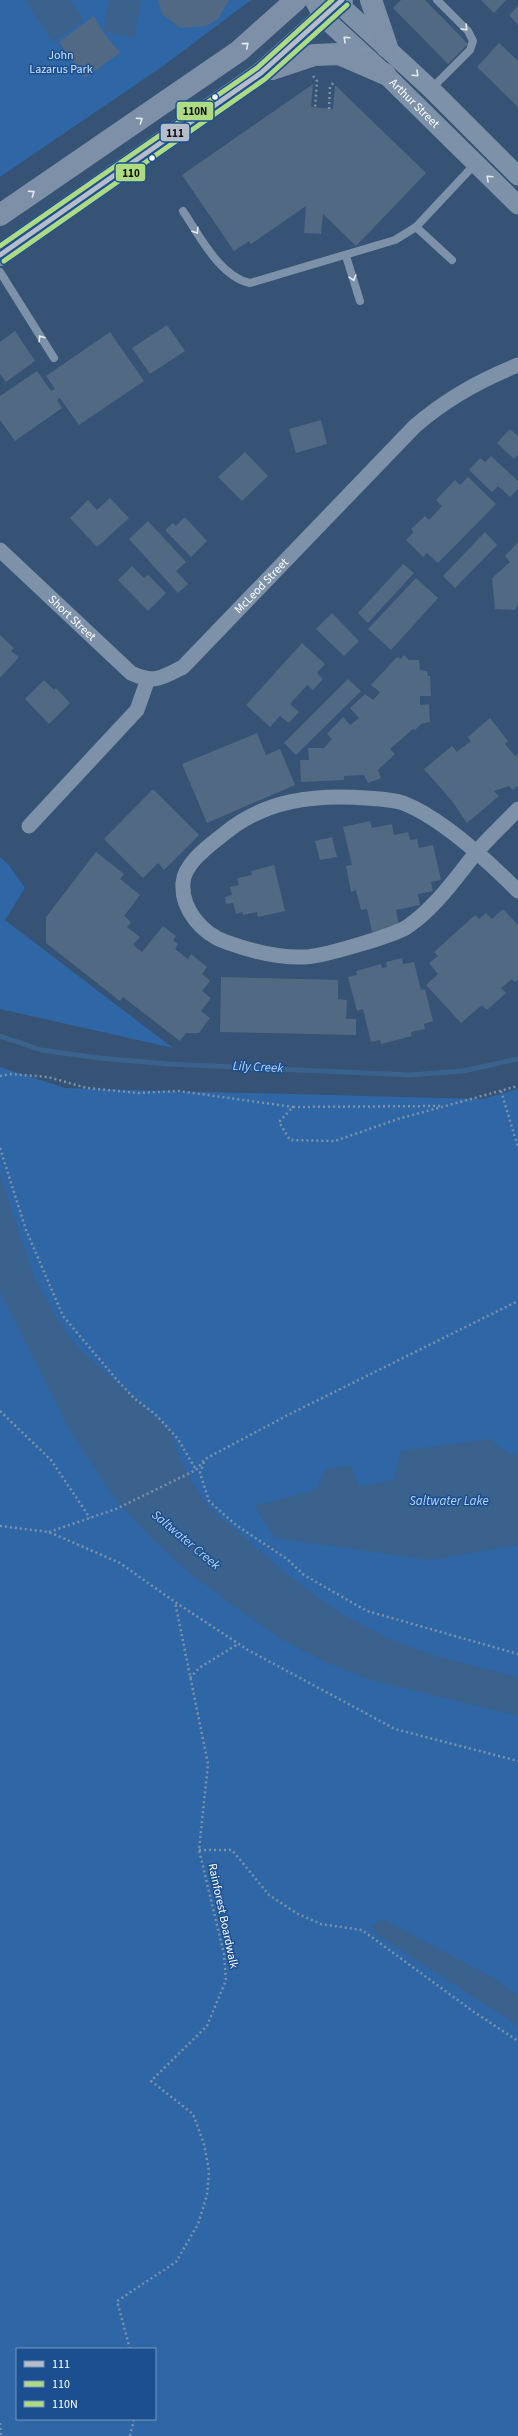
<svg xmlns="http://www.w3.org/2000/svg" width="518" height="2436" font-family="'Source Sans 3',sans-serif">
  <rect width="100%" height="100%" fill="#365274"/>
  <g fill="#2f66a5" fill-rule="evenodd">
    <polygon points="0,0 251,0 163,66 0,177"/>
    <polygon points="0,857 8,864 25,888 5,920 173,1048 0,1009"/>
    <path d="M0,1067L65,1088L95,1089L482,1099L518,1089V2436H0ZM17,2349H155V2419H17Z"/>
  </g>
  <g fill="#3b618d">
    <polygon points="25,0 70,0 84,20 53,42"/>
    <polygon points="109,0 141,0 134,38 103,32"/>
    <polygon points="0,1175 33,1274 57,1319 76,1346 171,1431 179,1458 193,1484 210,1508 289,1576 341,1614 389,1639 433,1655 518,1677 518,1716 374,1681 329,1664 282,1640 241,1611 188,1572 145,1532 112,1495 69,1429 0,1292"/>
    <polygon points="489,1439 511,1455 518,1453 518,1545 431,1560 275,1538 254,1506 315,1490 326,1469 351,1466 359,1486 394,1480 401,1451"/>
    <polygon points="383,1919 495,1979 518,1996 518,2026 375,1933 373,1925"/>
  </g>
  <g fill="none" stroke-linecap="round" stroke-linejoin="round">
    <polyline stroke="#3b618d" stroke-width="5" points="0,1036 41,1050 99,1058 169,1064 410,1075 463,1071 518,1059"/>
  </g>
  <g fill="#526984">
    <polygon points="158,0 229,0 217,20 205,26 180,28 162,14"/>
    <polygon points="401,0 425,0 468,44 448,64 393,8"/>
    <polygon points="481,0 506,0 494,13"/>
    <polygon points="518,6 518,25 509,15"/>
    <polygon points="94,16 103,32 120,53 85,78 59,42"/>
    <polygon points="499,43 518,61 518,107 477,67"/>
    <polygon points="313,84 311,107 333,109 335,85 426,173 356,246 323,214 321,234 304,233 306,206 251,244 249,241 234,251 182,175"/>
    <polygon points="167,325 185,351 150,374 132,348"/>
    <polygon points="15,331 35,361 6,382 0,374 0,342"/>
    <polygon points="110,332 144,381 79,425 60,398 57,400 62,408 15,441 0,420 0,396 37,371 51,391 55,389 46,376"/>
    <polygon points="321,420 327,444 296,453 289,429"/>
    <polygon points="510,429 518,436 518,455 514,459 497,443"/>
    <polygon points="245,452 268,476 242,501 218,477"/>
    <polygon points="491,456 518,481 518,489 510,497 498,486 492,492 469,470 480,458 485,462"/>
    <polygon points="468,477 496,504 438,563 427,553 423,557 406,540 414,532 411,529 425,516 429,520 442,506 436,500 455,480 460,485"/>
    <polygon points="110,498 129,518 97,547 70,518 88,500 97,510"/>
    <polygon points="185,517 207,541 191,557 165,530 173,523 176,526"/>
    <polygon points="148,521 186,562 176,571 188,584 178,593 129,539"/>
    <polygon points="485,532 497,545 455,588 443,576"/>
    <polygon points="518,542 518,604 515,610 495,609 492,578 510,562 505,556"/>
    <polygon points="403,564 414,573 368,623 358,613"/>
    <polygon points="132,566 144,578 148,575 166,593 148,611 118,580"/>
    <polygon points="416,578 438,598 391,650 368,629"/>
    <polygon points="332,613 359,641 344,656 316,629"/>
    <polygon points="0,635 14,648 11,651 19,657 0,678"/>
    <polygon points="302,643 325,664 317,673 323,679 313,690 307,685 290,704 299,712 289,723 280,716 270,727 246,705"/>
    <polygon points="404,655 409,660 419,660 420,670 427,671 428,676 430,676 431,696 420,696 420,705 429,704 430,722 421,724 415,730 413,729 390,749 395,754 378,770 381,778 368,783 364,775 344,776 344,780 301,782 300,760 309,760 308,748 324,748 332,739 327,734 343,717 350,725 359,718 350,708 365,694 373,700 380,692 371,685 397,657 401,659"/>
    <polygon points="348,679 361,691 296,755 284,743"/>
    <polygon points="44,680 54,690 56,688 70,703 49,724 25,699"/>
    <polygon points="490,718 508,741 505,744 515,756 518,754 518,786 513,790 509,786 494,791 499,796 467,823 452,801 424,769 452,746 457,752 471,741 468,737"/>
    <polygon points="257,733 266,755 280,749 295,785 207,823 182,764"/>
    <polygon points="153,789 199,835 164,870 158,863 143,878 104,839"/>
    <polygon points="370,821 372,828 392,824 394,835 408,832 410,840 417,839 419,848 433,845 441,880 431,882 433,891 418,894 420,905 396,910 399,926 372,932 367,909 361,910 356,890 351,892 346,866 352,865 343,827"/>
    <polygon points="332,837 337,857 320,860 315,841"/>
    <polygon points="96,852 124,874 120,879 140,895 124,916 131,922 127,927 140,937 133,945 142,952 163,926 176,936 173,940 178,944 175,949 188,959 191,954 207,967 202,974 210,981 202,991 211,998 201,1011 210,1018 199,1033 186,1033 180,1041 123,997 120,1001 46,943 46,917"/>
    <polygon points="274,865 285,911 258,917 257,912 243,915 242,912 236,914 233,903 226,904 225,897 232,895 230,887 239,885 237,878 252,875 251,871"/>
    <polygon points="503,909 518,925 518,980 515,982 512,979 501,988 506,993 487,1010 482,1005 461,1023 426,985 438,974 429,963 438,956 434,952 475,915 479,919 486,913 492,919"/>
    <polygon points="402,958 403,964 414,962 421,990 425,989 433,1021 424,1024 425,1029 411,1032 412,1036 381,1044 380,1040 371,1042 363,1009 357,1011 348,977 357,975 356,971 381,964 382,968 387,967 386,962"/>
    <polygon points="221,977 338,980 338,999 347,1000 346,1019 356,1019 356,1035 220,1032"/>
  </g>
  <g fill="none" stroke-linecap="round" stroke-linejoin="round">
    <g stroke="#7d92a8" stroke-width="2.5" stroke-dasharray="2 3" stroke-linecap="butt">
      <polyline points="313,76 317,81 315,108"/>
      <polyline points="329,109 330,87 334,82"/>
      <polyline points="0,1076 10,1074 48,1077 87,1088 138,1093 179,1091 293,1107"/>
      <polyline points="501,1091 518,1147"/>
      <polyline points="440,1106 293,1107 279,1122 290,1140 335,1141 398,1119 518,1086"/>
      <polyline points="0,1148 26,1230 63,1316 117,1380 135,1399 155,1414 178,1439 196,1470"/>
      <polyline points="0,1411 51,1460 90,1518"/>
      <polyline points="204,1462 200,1473 209,1501 236,1525 287,1559 304,1575 367,1611 518,1654"/>
      <polyline points="0,1526 49,1532 120,1563 175,1602 248,1650 395,1729 518,1761"/>
      <polyline points="49,1532 116,1509 196,1470 205,1459 288,1415 518,1301"/>
      <polyline points="190,1678 199,1668 238,1644"/>
      <polyline points="199,1850 232,1850 269,1895 298,1914 321,1924 362,1930 474,2012 518,2041"/>
      <polyline points="130,2349 117,2301 176,2262 198,2224 207,2195 209,2171 204,2144 193,2114 151,2081 207,2026 226,1980 224,1954 199,1850 208,1764 175,1602"/>
      <polyline points="0,2423 1,2436"/>
      <polyline points="130,2436 134,2419"/>
    </g>
    <g stroke="#7d92a8" stroke-width="8">
      <polyline points="431,89 470,50 473,41 468,31 437,0"/>
      <path d="M183,211C199,235 220,277 250,283L395,240L416,227L475,164"/>
      <polyline points="416,227 452,260"/>
      <polyline points="346,256 360,301"/>
      <polyline points="0,272 54,358"/>
    </g>
    <g stroke="#7d92a8" stroke-width="15">
      <path id="s1" d="M0,550L131,673C154,684 162,678 183,667L415,426C446,399 480,380 518,365"/>
      <path d="M518,809C504,824 488,838 475,854C454,880 435,908 407,927C392,936 321,957 304,957C278,958 251,951 226,942C203,934 181,910 183,883C184,863 210,845 225,833C265,800 315,794 366,798C378,799 391,799 403,803C442,818 489,862 518,891"/>
      <polyline points="29,826 137,710 148,679"/>
    </g>
    <g stroke="#7d92a8" stroke-width="19">
      <path id="s2" d="M314,0L323,17L385,74L518,205"/>
      <polyline points="331,0 339,4 431,89 518,176"/>
    </g>
    <g stroke="#7e90a7" stroke-width="22">
      <polyline points="371,0 387,47"/>
      <polyline points="272,69 314,55 339,54 385,74"/>
      <polyline points="0,215 239,51 296,0"/>
      <polyline points="0,255 261,73 342,0"/>
    </g>
    <defs>
      <polyline id="bus-1" points="0,255 261,73 342,0"/>
      <polyline id="bus-2" points="4,261 265,79 347,5"/>
      <polyline id="bus-3" points="0,246 257,68 332,0"/>
    </defs>
    <use href="#bus-1" stroke="#1b4f8f" stroke-width="8"/>
    <use href="#bus-2" stroke="#1b4f8f" stroke-width="8"/>
    <use href="#bus-3" stroke="#1b4f8f" stroke-width="8"/>
    <use href="#bus-1" stroke="#b6bcc9" stroke-width="5"/>
    <use href="#bus-2" stroke="#aeda81" stroke-width="5"/>
    <use href="#bus-3" stroke="#aeda81" stroke-width="5"/>
  </g>
  <defs><path id="oneway-chevron" d="M-2-3.5L2.5 0L-2 3.5" fill="none" stroke-width="1.6" stroke-linecap="round" stroke-linejoin="round"/></defs>
  <g stroke="#e5e9ee">
    <use href="#oneway-chevron" transform="translate(465 28) rotate(47)"/>
    <use href="#oneway-chevron" transform="translate(346 39) rotate(-137)"/>
    <use href="#oneway-chevron" transform="translate(416 74) rotate(43)"/>
    <use href="#oneway-chevron" transform="translate(489 178) rotate(-137)"/>
    <use href="#oneway-chevron" transform="translate(196 231) rotate(57)"/>
    <use href="#oneway-chevron" transform="translate(353 278) rotate(73)"/>
    <use href="#oneway-chevron" transform="translate(41 338) rotate(-123)"/>
  </g>
  <g stroke="#e5e9ed">
    <use href="#oneway-chevron" transform="translate(246 45) rotate(-40)"/>
    <use href="#oneway-chevron" transform="translate(140 120) rotate(-34)"/>
    <use href="#oneway-chevron" transform="translate(32 193) rotate(-34)"/>
  </g>
  <g fill="#fff" stroke="#1b4f8f" stroke-width="1.5">
    <circle cx="215" cy="97" r="3.5"/>
    <circle cx="152" cy="158" r="3.5"/>
  </g>
  <g text-anchor="middle" dominant-baseline="central" stroke-width="3" stroke-linejoin="round" paint-order="stroke">
    <g font-size="12" fill="#cfe3fa" stroke="#1b4f8f">
      <text x="61" y="55">John<tspan x="61" dy="14">Lazarus Park</tspan></text>
    </g>
    <g font-size="12" fill="#fff" stroke="#1b4f8f">
      <text stroke="none"><textPath href="#s2" startOffset="145">Arthur Street</textPath></text>
      <text stroke="none"><textPath href="#s1" startOffset="348">McLeod Street</textPath></text>
      <text stroke="none"><textPath href="#s1" startOffset="99">Short Street</textPath></text>
      <text transform="translate(223 1916) rotate(78)">Rainforest Boardwalk</text>
    </g>
    <g font-size="13" font-style="italic" fill="#b5d3f5" stroke="#1b4f8f">
      <text transform="translate(258 1067) rotate(3)">Lily Creek</text>
      <text x="449" y="1501">Saltwater Lake</text>
      <text transform="translate(186 1540) rotate(40)">Saltwater Creek</text>
    </g>
  </g>
  <g stroke="#1b4f8f" stroke-width="1.5">
    <rect x="176" y="101" width="38" height="20" rx="4" fill="#aeda81"/>
    <rect x="160" y="123" width="30" height="19" rx="4" fill="#b6bcc9"/>
    <rect x="115" y="163" width="31" height="19" rx="4" fill="#aeda81"/>
  </g>
  <g font-size="11" text-anchor="middle" font-weight="bold" fill="#111">
    <text x="195" y="115">110N</text>
    <text x="175" y="137">111</text>
    <text x="131" y="177">110</text>
  </g>
  <rect x="16" y="2348" width="140" height="72" fill="#1b4f8f" stroke="#7695bc"/>
  <rect x="24" y="2361" width="20" height="6" fill="#b6bcc9" stroke="#7695bc"/>
  <text x="52" y="2368" font-size="12" fill="#ffffff">111</text>
  <rect x="24" y="2381" width="20" height="6" fill="#aeda81" stroke="#7695bc"/>
  <text x="52" y="2388" font-size="12" fill="#ffffff">110</text>
  <rect x="24" y="2401" width="20" height="6" fill="#aeda81" stroke="#7695bc"/>
  <text x="52" y="2408" font-size="12" fill="#ffffff">110N</text>
</svg>
